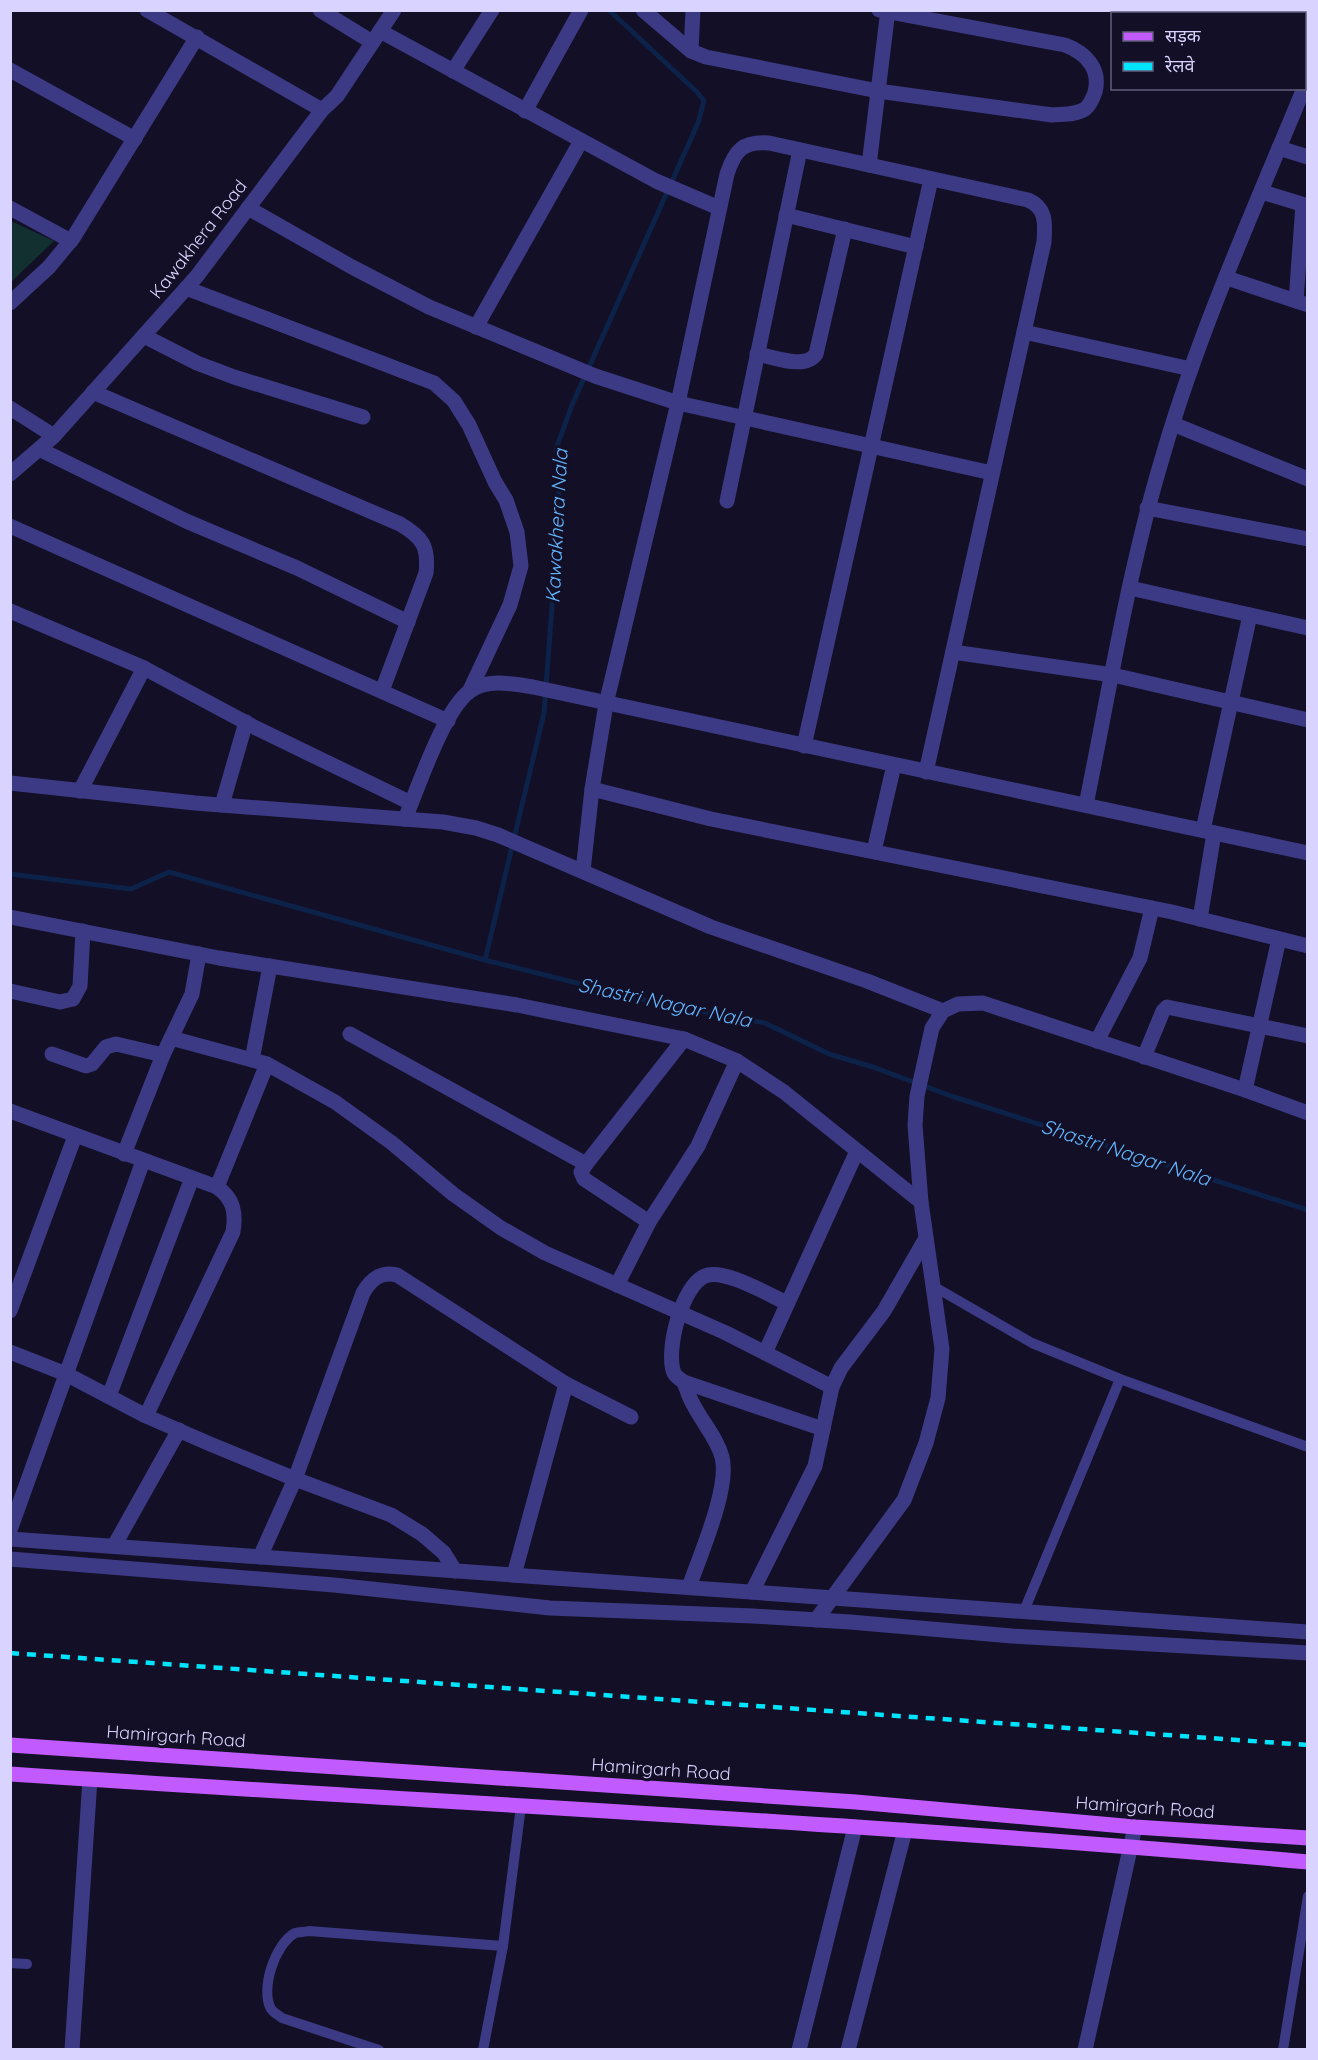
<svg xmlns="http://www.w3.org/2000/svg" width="1318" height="2060" font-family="Quicksand,'Noto Sans Devanagari',sans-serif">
  <rect width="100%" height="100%" fill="#130f26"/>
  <polygon fill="#12302f" points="11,221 54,241 11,282"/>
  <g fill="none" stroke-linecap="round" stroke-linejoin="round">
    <g stroke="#0c2248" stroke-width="5">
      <polyline points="10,874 131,889 169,872 485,960 657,1003 765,1023 829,1054 873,1067 951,1096 1308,1210"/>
      <polyline points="485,960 544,713 558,526 559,484 556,449 572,405 698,123 704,101 697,92 609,10"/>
    </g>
    <g stroke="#3d3a85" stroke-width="10">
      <polyline points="933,1286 1032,1343 1120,1379 1308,1447"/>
      <polyline points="1024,1611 1120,1379"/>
      <polyline points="10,1963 27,1964"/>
      <path d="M379,2050L282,2018C278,2015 274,2013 271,2009C260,1989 275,1944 295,1933C299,1932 305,1932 309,1931L503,1946"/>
      <polyline points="483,2050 503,1946 521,1806"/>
      <polyline points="1283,2050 1308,1896"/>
    </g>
    <g stroke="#3d3a85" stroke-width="15">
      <polyline points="147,10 322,110"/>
      <polyline points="320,10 372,42"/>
      <path d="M643,10L691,51L706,57L878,91L1052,115C1063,114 1076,115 1085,109C1090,105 1093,98 1095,92C1101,69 1086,53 1065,45L879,10"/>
      <polyline points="1244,10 1249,14"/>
      <polyline points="380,31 656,181 719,208"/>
      <polyline points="1304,46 1308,48"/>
      <polyline points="691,51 693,10"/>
      <polyline points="10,70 135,139"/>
      <polyline points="453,71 492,10"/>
      <polyline points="525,111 581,10"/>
      <polyline points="1279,148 1308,157"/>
      <polyline points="869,165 888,10"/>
      <polyline points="1262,192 1308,206"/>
      <polyline points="10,208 71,241"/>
      <polyline points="248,208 352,267 429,307 595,376 678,403 992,473"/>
      <polyline points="786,215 916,247"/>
      <polyline points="1227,278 1308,305"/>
      <polyline points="186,288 434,383 454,401 469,425 495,482 506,500 517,532 521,566 510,605 470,690"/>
      <polyline points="1296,301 1303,205"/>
      <polyline points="10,303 49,267 73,238 197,37"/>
      <polyline points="476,327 581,141"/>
      <polyline points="1024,332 1191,369"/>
      <polyline points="144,336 197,363 234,377 363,417"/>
      <path d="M757,354C774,357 805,370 816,354L845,229"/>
      <path d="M93,392L400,524C422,537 429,546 426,573L382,691"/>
      <polyline points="10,408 54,436"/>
      <polyline points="1173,424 1308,479"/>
      <polyline points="39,449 186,521 297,568 408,622"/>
      <polyline points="727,501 800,150"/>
      <polyline points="1147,508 1308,539"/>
      <polyline points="10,526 448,721"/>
      <polyline points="1130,588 1308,628"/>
      <polyline points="10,611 144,668 256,728 411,803"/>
      <polyline points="953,652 1113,675 1308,720"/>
      <polyline points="804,746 931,179"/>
      <polyline points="10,783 195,803 443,822 476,828 498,835 711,927 867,981 943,1011"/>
      <polyline points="592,789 711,819 1172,912 1308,946"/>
      <polyline points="80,791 144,668"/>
      <polyline points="222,805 246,722"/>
      <path d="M1086,805C1110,687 1129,567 1164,452C1200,329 1255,207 1304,88"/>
      <path d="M405,819C418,788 444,709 470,691C487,678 514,684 533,687L1308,853"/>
      <polyline points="1203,830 1250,615"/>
      <polyline points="874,851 894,765"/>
      <path d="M583,871L592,789L606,704L678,403L727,174C735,150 743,141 769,143L1028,200C1047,208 1045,224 1044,242L926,772"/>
      <polyline points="10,917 219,958 517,1005 684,1039 737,1061 784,1092 921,1202"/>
      <polyline points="1200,919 1214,833"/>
      <polyline points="10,991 60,1002 73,999 80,986 83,931"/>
      <polyline points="350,1034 586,1164 684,1039"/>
      <polyline points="171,1038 267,1064 335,1102 392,1143 453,1194 501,1228 545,1253 726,1333 832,1387"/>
      <polyline points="1097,1041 1140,958 1152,908"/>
      <polyline points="52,1054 86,1066 92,1064 106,1047 116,1044 163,1055"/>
      <polyline points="1144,1057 1163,1011 1167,1007 1308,1036"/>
      <polyline points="252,1060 270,966"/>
      <polyline points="1245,1090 1279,939"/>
      <polyline points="10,1111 217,1187 267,1064"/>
      <polyline points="124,1154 163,1055 192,994 199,954"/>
      <polyline points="586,1164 581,1172 584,1179 649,1222"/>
      <polyline points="617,1285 649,1222 698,1146 737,1061"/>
      <path d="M787,1303C769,1295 724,1268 705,1276C682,1285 665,1351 674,1373C676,1377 680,1379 684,1382L823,1429"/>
      <polyline points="10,1311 75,1136"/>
      <polyline points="10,1352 66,1374 146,1416 210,1444 295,1479 391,1515 422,1534 444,1553 455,1571"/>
      <polyline points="765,1353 857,1151"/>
      <path d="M684,1382C687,1390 689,1397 693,1404C702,1422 717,1438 722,1457C730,1488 700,1555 689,1587"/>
      <polyline points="109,1396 192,1178"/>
      <path d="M146,1416L233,1232C236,1213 234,1199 217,1187"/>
      <polyline points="10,1530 143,1161"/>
      <polyline points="114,1546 179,1430"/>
      <path d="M260,1557L295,1479L363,1293C371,1279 381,1271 397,1275L566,1384L631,1417"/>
      <polyline points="514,1575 566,1384"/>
      <polyline points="752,1592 815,1466 832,1387 841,1368 884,1311 926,1238"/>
      <polyline points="816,1620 904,1500 926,1443 938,1398 942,1349 921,1202 915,1125 917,1096 932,1028 943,1011 958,1004 983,1003 1245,1090 1308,1113"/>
      <polyline points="72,2050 90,1779"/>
      <polyline points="799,2050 855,1827"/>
      <polyline points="848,2050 905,1830"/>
      <polyline points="1085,2050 1135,1827"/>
    </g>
    <g stroke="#3d3a85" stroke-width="15">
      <polyline points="10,474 54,436 197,276 322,110 337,96 394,10"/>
      <polyline points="10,1539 1308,1632"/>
      <polyline points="10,1559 334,1585 550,1608 753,1616 850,1622 1012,1636 1308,1653"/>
    </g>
    <g stroke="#c25bff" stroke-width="15">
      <polyline points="10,1745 856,1802 1135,1827 1308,1838"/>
      <path d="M10,1774C443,1803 876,1823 1308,1862"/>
    </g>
    <polyline stroke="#00e5ff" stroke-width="4.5" stroke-dasharray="9 8" stroke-linecap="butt" points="10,1653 1308,1745"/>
  </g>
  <g text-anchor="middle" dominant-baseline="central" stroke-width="6" stroke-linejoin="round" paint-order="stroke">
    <g font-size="18" fill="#d9d4ff" stroke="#130f26">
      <text transform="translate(198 239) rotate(-52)">Kawakhera Road</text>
      <text transform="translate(176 1736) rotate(4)">Hamirgarh Road</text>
      <text transform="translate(661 1769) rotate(4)">Hamirgarh Road</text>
      <text transform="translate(1145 1807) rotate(4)">Hamirgarh Road</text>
    </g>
    <g font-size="20" font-style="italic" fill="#62b6ff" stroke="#130f26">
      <text transform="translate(556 526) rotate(-87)">Kawakhera Nala</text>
      <text transform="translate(665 1002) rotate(12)">Shastri Nagar Nala</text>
      <text transform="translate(1126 1152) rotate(18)">Shastri Nagar Nala</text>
    </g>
  </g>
  <rect width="1318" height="2060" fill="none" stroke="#d9d4ff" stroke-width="24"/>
  <rect x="1111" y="12" width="195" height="78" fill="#130f26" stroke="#625e7d" stroke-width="1.5"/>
  <rect x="1123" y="32" width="30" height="9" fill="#c25bff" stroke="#625e7d" stroke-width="1.5"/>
  <text x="1165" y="42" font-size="18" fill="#d9d4ff">सड़क</text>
  <rect x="1123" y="62" width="30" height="9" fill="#00e5ff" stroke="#625e7d" stroke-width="1.5"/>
  <text x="1165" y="72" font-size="18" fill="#d9d4ff">रेलवे</text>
</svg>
